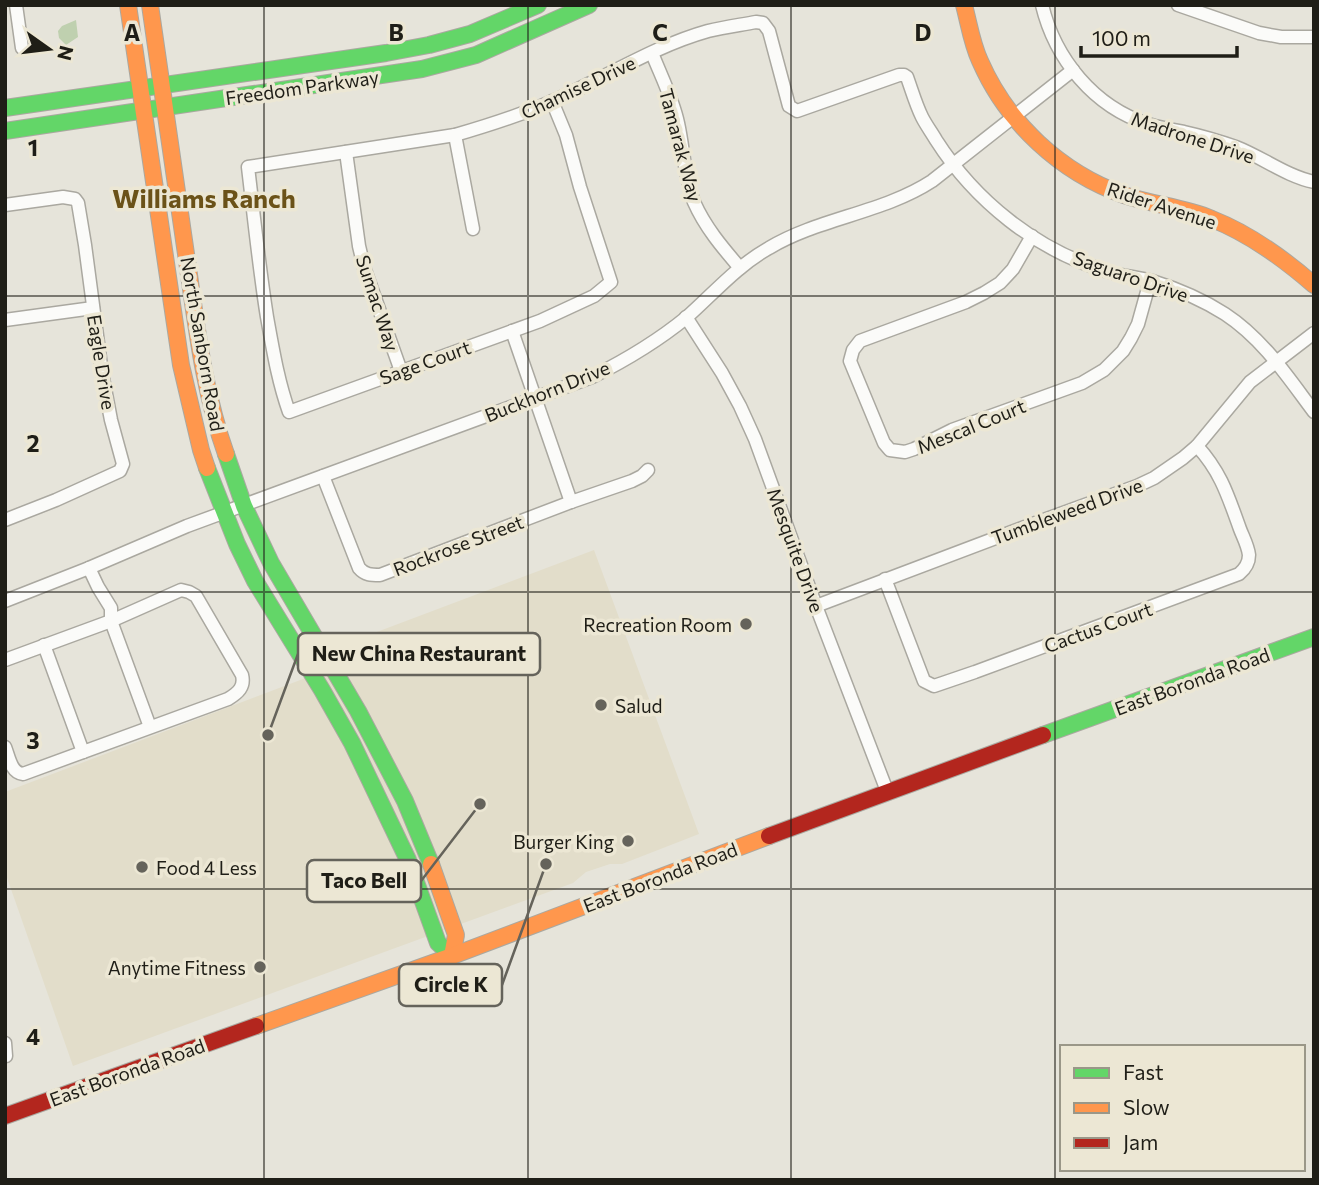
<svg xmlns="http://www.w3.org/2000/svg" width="1319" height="1185" font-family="Commissioner,sans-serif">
  <rect width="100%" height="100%" fill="#e6e4da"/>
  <polygon fill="#e2ddca" points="594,550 699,834 622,864 610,864 586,872 573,883 73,1066 5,872 5,792 303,679 345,644"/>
  <polygon fill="#bfd0af" points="76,20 78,37 66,45 59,38 58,31 62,26"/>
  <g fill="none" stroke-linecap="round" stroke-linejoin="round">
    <defs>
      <g id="street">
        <polyline points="16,5 22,48"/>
        <path d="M1042,5C1055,59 1094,107 1148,124C1160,128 1172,130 1184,132C1202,136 1219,141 1236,147C1262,157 1286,176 1314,182"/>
        <polyline points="1178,5 1259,33 1281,37 1314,37"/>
        <path d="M652,53C661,76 673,99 678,123C684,150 684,176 694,202C705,227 722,247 740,268"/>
        <path d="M552,101L566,135L580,187L611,282L594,296L540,321L289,412C278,381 273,350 267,317C259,267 254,217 248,167L455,135C493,124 531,112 566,95C613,73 658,45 708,31C724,27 740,25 756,22L763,23L769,31L789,106L797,111L899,75H904L907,77C912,91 916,105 922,117C926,125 932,133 936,140C975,201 1036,250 1106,271C1121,276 1137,277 1152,281C1178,289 1203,300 1225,314C1263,339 1287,376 1314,412"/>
        <polyline points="455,135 473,229"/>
        <polyline points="346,152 359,246 364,267 401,371"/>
        <polyline points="5,205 63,197 75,199 78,203 85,245 102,373 111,420 123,464 120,471 56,500 5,520"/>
        <polyline points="1032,236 1013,269 1000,283 984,293 966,302 860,341 853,350 850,361 884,443 890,450 905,452 914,449 952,430 1082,383 1104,370 1123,351 1131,338 1138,324 1150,281"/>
        <polyline points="686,317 722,373 740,406 755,439 816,606 887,791"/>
        <polyline points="5,320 93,308"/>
        <polyline points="512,331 571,502"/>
        <path d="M323,476L359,568C365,575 371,575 380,575L571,502L632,481L642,476L648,470"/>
        <polyline points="89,568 98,587 111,608 111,621 150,727"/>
        <path d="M885,579L924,681L934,686L975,672L1239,574C1245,569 1249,563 1249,555C1248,546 1243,537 1240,529C1228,496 1221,472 1197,446"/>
        <path d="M5,601L89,568L187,526L592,377C624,361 659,340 687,317C714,293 737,266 769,248C819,218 883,213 932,181L1073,70"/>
        <polyline points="816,606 1030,525 1137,486 1154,478 1183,458 1197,446 1250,382 1314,333"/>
        <polyline points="44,645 83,752"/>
        <path d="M5,660L111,621L181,590L189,592L196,596L242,675C245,687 238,693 228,699L23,774C11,773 9,757 5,747"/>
        <polyline points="5,1043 6,1056"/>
      </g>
      <g id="fast">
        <polyline points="5,108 386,53 429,45 470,34 538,5"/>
        <polyline points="5,131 422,69 476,55 589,5"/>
        <polyline points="226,454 244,506 271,563 358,711 405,801 431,864"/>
        <polyline points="207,468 237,544 255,581 322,690 352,743 408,860 438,943 452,956"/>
        <polyline points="1043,735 1314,637"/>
      </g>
      <g id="slow">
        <polyline points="128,5 181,365 201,450 207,468"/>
        <path d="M150,5C162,88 174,171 186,254C196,321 203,390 226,454"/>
        <path d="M964,5C969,24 972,44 980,61C1007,123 1061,173 1124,195C1153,205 1184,207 1212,219C1250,234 1283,258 1314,285"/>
        <polyline points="431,864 456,935 452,956"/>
        <polyline points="256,1026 452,956 769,836"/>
      </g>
      <g id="jam">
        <polyline points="769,836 1043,735"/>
        <polyline points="5,1116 256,1026"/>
      </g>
    </defs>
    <use href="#street" stroke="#aaa8a0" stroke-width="15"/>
    <use href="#fast" stroke="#aaa8a0" stroke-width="18"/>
    <use href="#slow" stroke="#aaa8a0" stroke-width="18"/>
    <use href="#jam" stroke="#aaa8a0" stroke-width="18"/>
    <use href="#street" stroke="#fbfbf9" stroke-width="12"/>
    <use href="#fast" stroke="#63d668" stroke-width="16"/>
    <use href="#slow" stroke="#ff974d" stroke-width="16"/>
    <use href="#jam" stroke="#b3261e" stroke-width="16"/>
  </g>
  <path fill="none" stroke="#1f1e17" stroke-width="2" stroke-opacity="0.55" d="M264,5V1180M528,5V1180M791,5V1180M1055,5V1180M5,296H1314M5,592H1314M5,889H1314"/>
  <g fill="#65635b" stroke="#ece7d4" stroke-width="2.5">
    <circle cx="746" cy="624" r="7"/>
    <circle cx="601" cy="705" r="7"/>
    <circle cx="628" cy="841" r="7"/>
    <circle cx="142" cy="867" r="7"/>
    <circle cx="260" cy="967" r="7"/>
  </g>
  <g text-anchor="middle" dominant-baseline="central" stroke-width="7" stroke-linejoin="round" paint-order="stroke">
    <g font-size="19" fill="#1f1e17" stroke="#ece7d4">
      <text transform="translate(302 87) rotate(-8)">Freedom Parkway</text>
      <text transform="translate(578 87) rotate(-25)">Chamise Drive</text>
      <text transform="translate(1193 137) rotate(18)">Madrone Drive</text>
      <text transform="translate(681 145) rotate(75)">Tamarak Way</text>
      <text transform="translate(1162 205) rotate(18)">Rider Avenue</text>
      <text transform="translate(1131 276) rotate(19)">Saguaro Drive</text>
      <text transform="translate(378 303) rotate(72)">Sumac Way</text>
      <text transform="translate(203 344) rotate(80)">North Sanborn Road</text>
      <text transform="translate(102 362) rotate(81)">Eagle Drive</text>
      <text transform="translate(425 362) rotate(-20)">Sage Court</text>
      <text transform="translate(547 391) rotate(-22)">Buckhorn Drive</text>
      <text transform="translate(971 426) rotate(-22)">Mescal Court</text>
      <text transform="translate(1067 511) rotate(-20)">Tumbleweed Drive</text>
      <text transform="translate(458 545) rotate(-21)">Rockrose Street</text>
      <text transform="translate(796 550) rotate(70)">Mesquite Drive</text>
      <text transform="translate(1098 627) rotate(-20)">Cactus Court</text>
      <text transform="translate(1192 681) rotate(-20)">East Boronda Road</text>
      <text transform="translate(660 877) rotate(-21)">East Boronda Road</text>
      <text transform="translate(127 1072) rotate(-20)">East Boronda Road</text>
    </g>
    <g font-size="19" fill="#1f1e17" stroke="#ece7d4" text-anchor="end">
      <text x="732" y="624">Recreation Room</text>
      <text x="615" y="705" text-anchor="start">Salud</text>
      <text x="614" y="841">Burger King</text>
      <text x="156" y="867" text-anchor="start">Food 4 Less</text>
      <text x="246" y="967">Anytime Fitness</text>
    </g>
    <g font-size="26" font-weight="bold" fill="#6b5218" stroke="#ece7d4">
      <text x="204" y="197">Williams Ranch</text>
    </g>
  </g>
  <g font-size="23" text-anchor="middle" font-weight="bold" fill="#1f1e17" stroke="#ece7d4" stroke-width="7" stroke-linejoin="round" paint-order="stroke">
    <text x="132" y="41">A</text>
    <text x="396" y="41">B</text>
    <text x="660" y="41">C</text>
    <text x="923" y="41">D</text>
    <text x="33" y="156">1</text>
    <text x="33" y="452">2</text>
    <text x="33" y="749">3</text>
    <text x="33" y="1045">4</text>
  </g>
  <path fill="none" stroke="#65635b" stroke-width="2.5" d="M268 735L298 654M480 804L421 881M546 864L502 985"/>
  <g fill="#65635b" stroke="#ece7d4" stroke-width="2.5">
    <circle cx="268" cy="735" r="7"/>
    <circle cx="480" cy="804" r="7"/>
    <circle cx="546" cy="864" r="7"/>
  </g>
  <g fill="#ece7d4" stroke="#65635b" stroke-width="2.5">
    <rect x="298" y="633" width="242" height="42" rx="7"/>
    <rect x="307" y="860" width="114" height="42" rx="7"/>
    <rect x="399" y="964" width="103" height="42" rx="7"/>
  </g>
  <g font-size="21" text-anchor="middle" font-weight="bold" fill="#1f1e17">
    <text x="419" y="661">New China Restaurant</text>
    <text x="364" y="888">Taco Bell</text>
    <text x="451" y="992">Circle K</text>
  </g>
  <rect width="1319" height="1185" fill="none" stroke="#1f1e17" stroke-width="14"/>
  <rect x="1060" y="1045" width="245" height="126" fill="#ece7d4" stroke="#9a9788" stroke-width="2"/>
  <rect x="1074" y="1068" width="35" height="10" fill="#63d668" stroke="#9a9788" stroke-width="2"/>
  <text x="1123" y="1080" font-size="21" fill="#1f1e17">Fast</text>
  <rect x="1074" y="1103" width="35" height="10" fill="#ff974d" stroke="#9a9788" stroke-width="2"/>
  <text x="1123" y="1115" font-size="21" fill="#1f1e17">Slow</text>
  <rect x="1074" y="1138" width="35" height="10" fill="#b3261e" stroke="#9a9788" stroke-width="2"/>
  <text x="1123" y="1150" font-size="21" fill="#1f1e17">Jam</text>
  <g transform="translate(49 49) rotate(104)" stroke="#ece7d4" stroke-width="5" paint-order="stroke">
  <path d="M0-5L12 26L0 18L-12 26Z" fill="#1f1e17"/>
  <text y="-10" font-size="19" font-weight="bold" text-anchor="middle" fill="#1f1e17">N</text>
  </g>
  <path d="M1081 46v10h156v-10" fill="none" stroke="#1f1e17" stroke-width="3.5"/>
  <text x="1092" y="46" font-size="21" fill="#1f1e17" stroke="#ece7d4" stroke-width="5" paint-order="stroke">100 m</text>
</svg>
